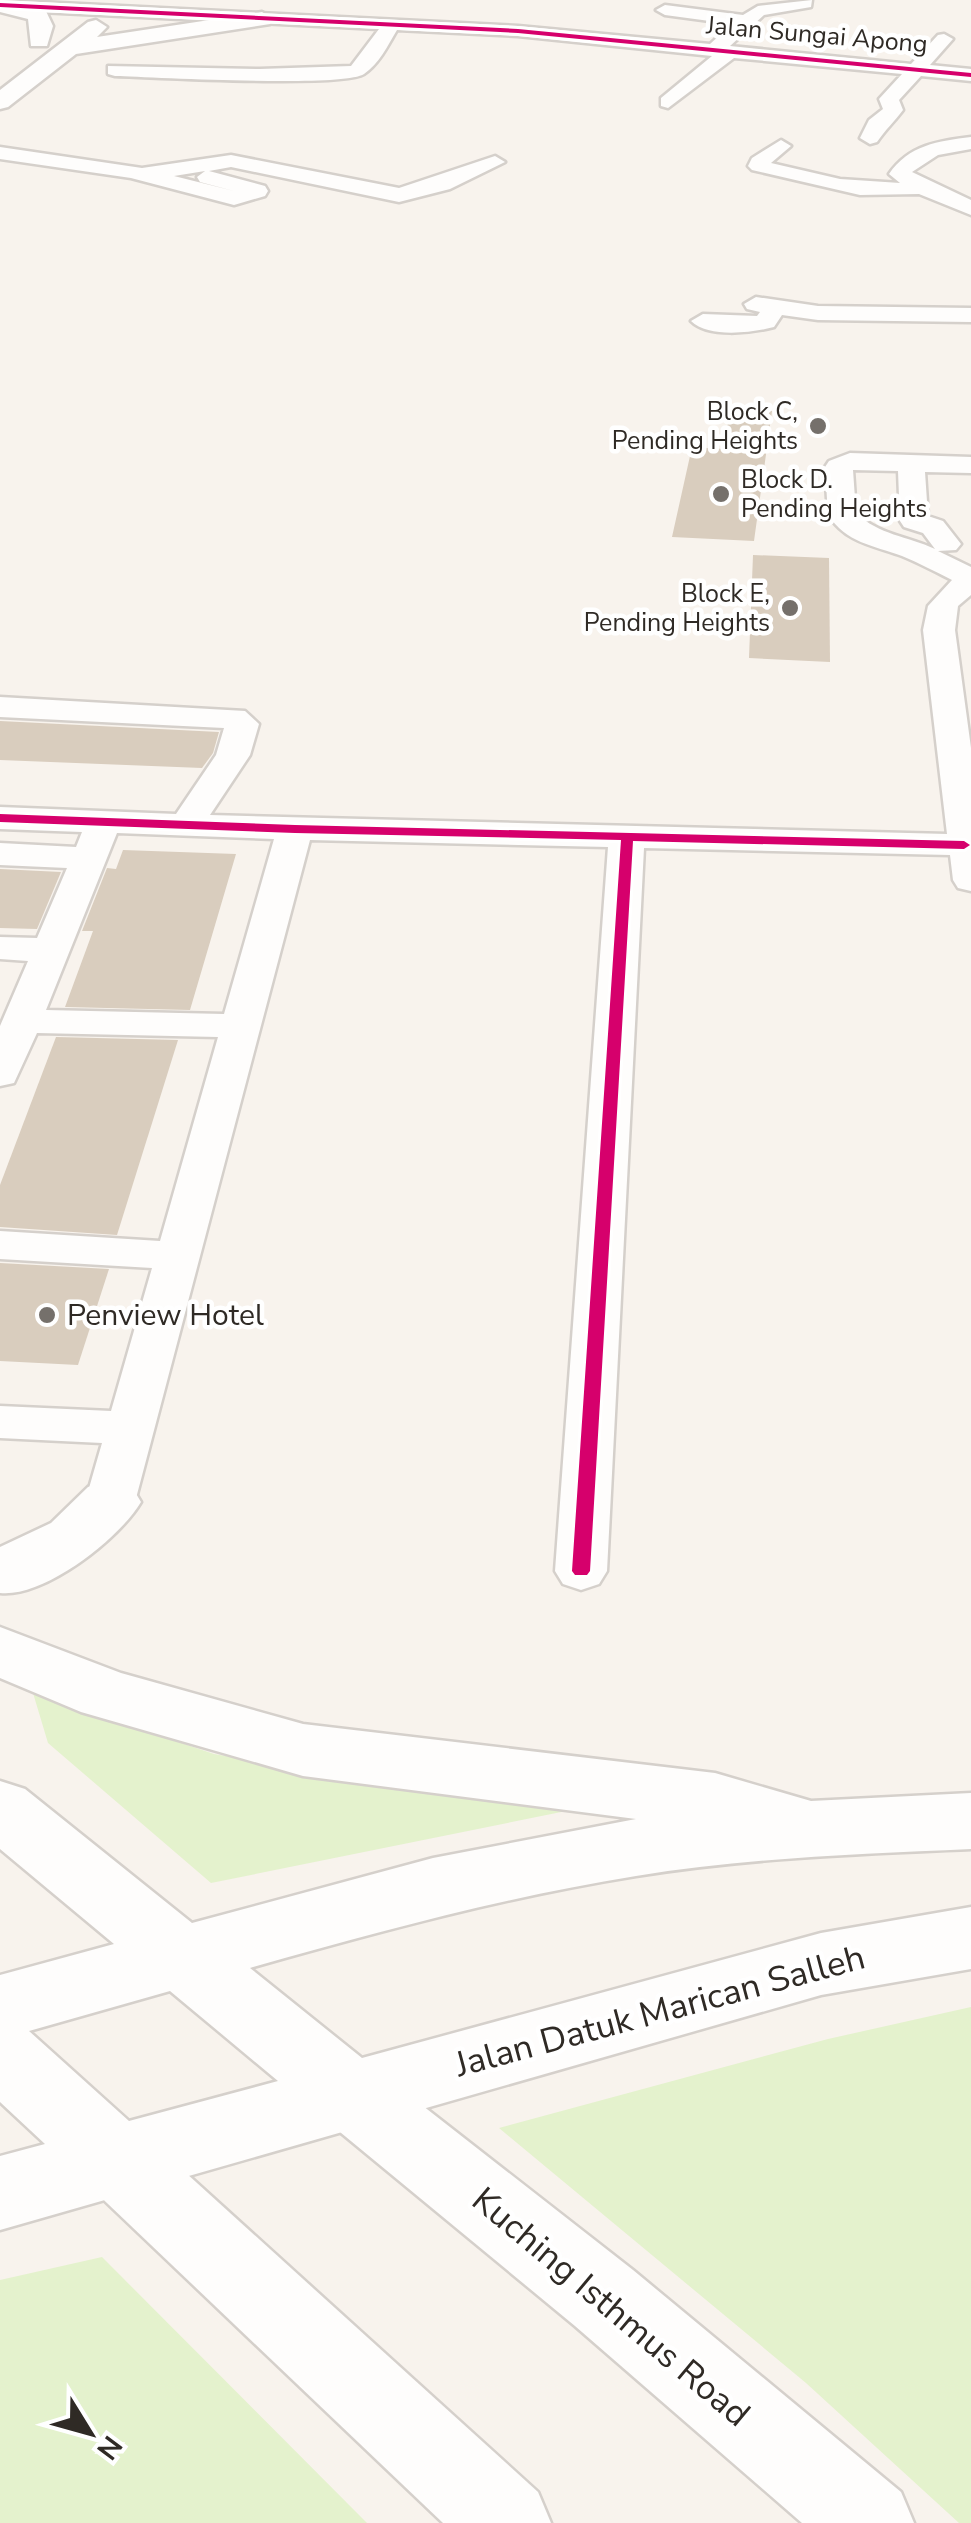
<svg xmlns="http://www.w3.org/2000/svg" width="971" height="2523" font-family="'Nunito Sans',sans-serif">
  <rect width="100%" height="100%" fill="#f8f3ed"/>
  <g fill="#e4f2cd">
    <polygon points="33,1693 214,1754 408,1786 596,1805 211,1883 48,1743"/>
    <polygon points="971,2007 971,2523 959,2523 806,2383 499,2128 828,2039"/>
    <polygon points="102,2257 367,2523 0,2523 0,2280"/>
  </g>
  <g fill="#d9cdbe">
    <polygon points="730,409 772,411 754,541 672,537 692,447 724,449"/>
    <polygon points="753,555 829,558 830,662 749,658"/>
    <polygon points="0,721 219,732 213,753 202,768 0,760"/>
    <polygon points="123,850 236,854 190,1010 65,1007 93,931 82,931 107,868 116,869"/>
    <polygon points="0,869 61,872 37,929 0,928"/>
    <polygon points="56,1037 178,1040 117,1235 0,1227 0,1185"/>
    <polygon points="0,1263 109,1269 78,1365 0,1361"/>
  </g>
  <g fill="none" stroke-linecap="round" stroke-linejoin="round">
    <defs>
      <g id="minor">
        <path d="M0,0L518,26L710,44L732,24L665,15L656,10L665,5L743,15L758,6L812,0L811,7L764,15L730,46L911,64L938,35L944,34L953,39L930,65L971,69V81L921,76L899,100L903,110C894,122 886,129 877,142L870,144L860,138L869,120L883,109L879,99L902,74L734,58L668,108L661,106V98L712,56L518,36L397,30C388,45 379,64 364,74C343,88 152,77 115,76L108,74V66L260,69L351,66L379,29L0,10Z"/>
        <path d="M971,137V149L938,155L912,172L971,200V215L919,194L860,195L752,170L748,166L752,158L781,140L791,146L771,163L840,179L900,183L889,174C909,145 938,141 971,137Z"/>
        <path d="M0,147L142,168L231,155L399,188L495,156L505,162L450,189L399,202L231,167L209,171L265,186L268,191L265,196L234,205L131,178L0,159ZM205,171L197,177L200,182L234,191L174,176Z"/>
        <path d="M756,297L818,306L971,308V322L818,320L782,315L774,327C751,333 708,338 691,321L703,314L757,316L760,312L747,309L744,304Z"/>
        <path d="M850,453L971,457V473L925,472L928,516L943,521L961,544L956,550L938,551L971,567V595L958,606L955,630L971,748V891L958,888L953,880L950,855L644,848L607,1571L599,1584L581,1590L563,1584L555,1571L608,847L310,840L135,1502L128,1514L110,1520L92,1514L85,1502L102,1443L0,1438V1406L111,1411L152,1268L0,1259V1231L160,1241L218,1037L37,1033L14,1083L0,1086V1026L28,961L0,959V937L37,938L67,868L0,865V843L76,847L82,832L0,829V807L176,814L216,755L224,728L0,717V697L245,711L259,724L250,755L210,815L947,834L923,630L928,606L952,580C936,572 919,563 902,556C872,545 847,543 828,515L825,467L829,461ZM853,470L898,471L900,521L904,527L923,533L935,549C907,536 879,535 856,513ZM117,833L274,839L224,1014L46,1010Z"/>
      </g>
      <g id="major">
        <polygon points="350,2060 377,2070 633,2270 901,2492 914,2523 802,2523 575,2326 323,2118 311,2094 323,2070"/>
        <polygon points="115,2123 143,2134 538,2492 551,2523 443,2523 87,2184 76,2159 87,2134"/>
      </g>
      <g id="highway">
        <polygon points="0,0 45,9 53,26 47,46 31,46 28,19 0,12"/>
        <polygon points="262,12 273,19 270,24 76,54 8,107 0,109 0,90 88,22 96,20 107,27 97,37"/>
        <path d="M110,1480L132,1487L141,1502C120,1538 44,1598 0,1593V1547L51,1523L88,1487Z"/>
        <path d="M0,1627L121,1673L303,1724L715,1773L811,1801L971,1793V1849C860,1854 746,1858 636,1876C505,1897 377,1932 250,1968L362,2058L821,1933L971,1907V1969L821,1995L0,2230V2156L45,2144L0,2102V1975L114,1944L0,1849V1781L25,1789L192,1923L433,1858L636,1819L303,1776L81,1712L0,1678ZM170,1991L278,2081L129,2121L29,2031Z"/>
      </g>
    </defs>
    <use href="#minor" stroke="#d5d0cb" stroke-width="5"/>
    <use href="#major" stroke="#d5d0cb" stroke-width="5"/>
    <use href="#highway" stroke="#d5d0cb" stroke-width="5"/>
    <use href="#minor" fill="#fefdfc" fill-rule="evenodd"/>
    <use href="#major" fill="#fefdfc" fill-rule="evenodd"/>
    <use href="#highway" fill="#fefdfc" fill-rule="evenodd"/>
    <defs>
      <g id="cycleway">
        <polygon points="0,3 518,29 971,73 971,77 518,33 0,7"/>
        <polygon points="0,814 295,825 964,841 970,845 964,849 633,841 590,1571 587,1575 575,1575 572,1571 621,840 295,833 0,822"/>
      </g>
    </defs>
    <use href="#cycleway" stroke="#fff" stroke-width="6"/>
    <use href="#cycleway" fill="#d6006c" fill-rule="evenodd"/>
  </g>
  <g fill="#75706b" stroke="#fff" stroke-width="4">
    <circle cx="818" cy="426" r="10"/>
    <circle cx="721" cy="494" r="10"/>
    <circle cx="790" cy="608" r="10"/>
    <circle cx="47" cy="1315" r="10"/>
  </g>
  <g text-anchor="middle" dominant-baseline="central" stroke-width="9" stroke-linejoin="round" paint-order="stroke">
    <g font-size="25" fill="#2f2a25" stroke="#fff">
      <text transform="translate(817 35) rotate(5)">Jalan Sungai Apong</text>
    </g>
    <g font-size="25" fill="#2f2a25" stroke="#fff" text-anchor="end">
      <text x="798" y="412">Block C,<tspan x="798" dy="29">Pending Heights</tspan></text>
      <text x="741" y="480" text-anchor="start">Block D.<tspan x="741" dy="29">Pending Heights</tspan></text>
      <text x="770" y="594">Block E,<tspan x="770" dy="29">Pending Heights</tspan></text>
    </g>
    <g font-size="30" fill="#2f2a25" stroke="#fff" text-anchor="start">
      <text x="67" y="1315">Penview Hotel</text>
    </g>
    <g font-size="35" fill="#2f2a25" stroke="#fff">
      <text transform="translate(660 2011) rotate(-15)">Jalan Datuk Marican Salleh</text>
      <text transform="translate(611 2307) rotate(40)">Kuching Isthmus Road</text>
    </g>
  </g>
  <g transform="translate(90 2433) rotate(127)" stroke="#ffffff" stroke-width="8" paint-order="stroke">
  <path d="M0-8L18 38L0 25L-18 38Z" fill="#2f2a25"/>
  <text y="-15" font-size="28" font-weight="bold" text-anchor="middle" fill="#2f2a25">N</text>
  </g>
</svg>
